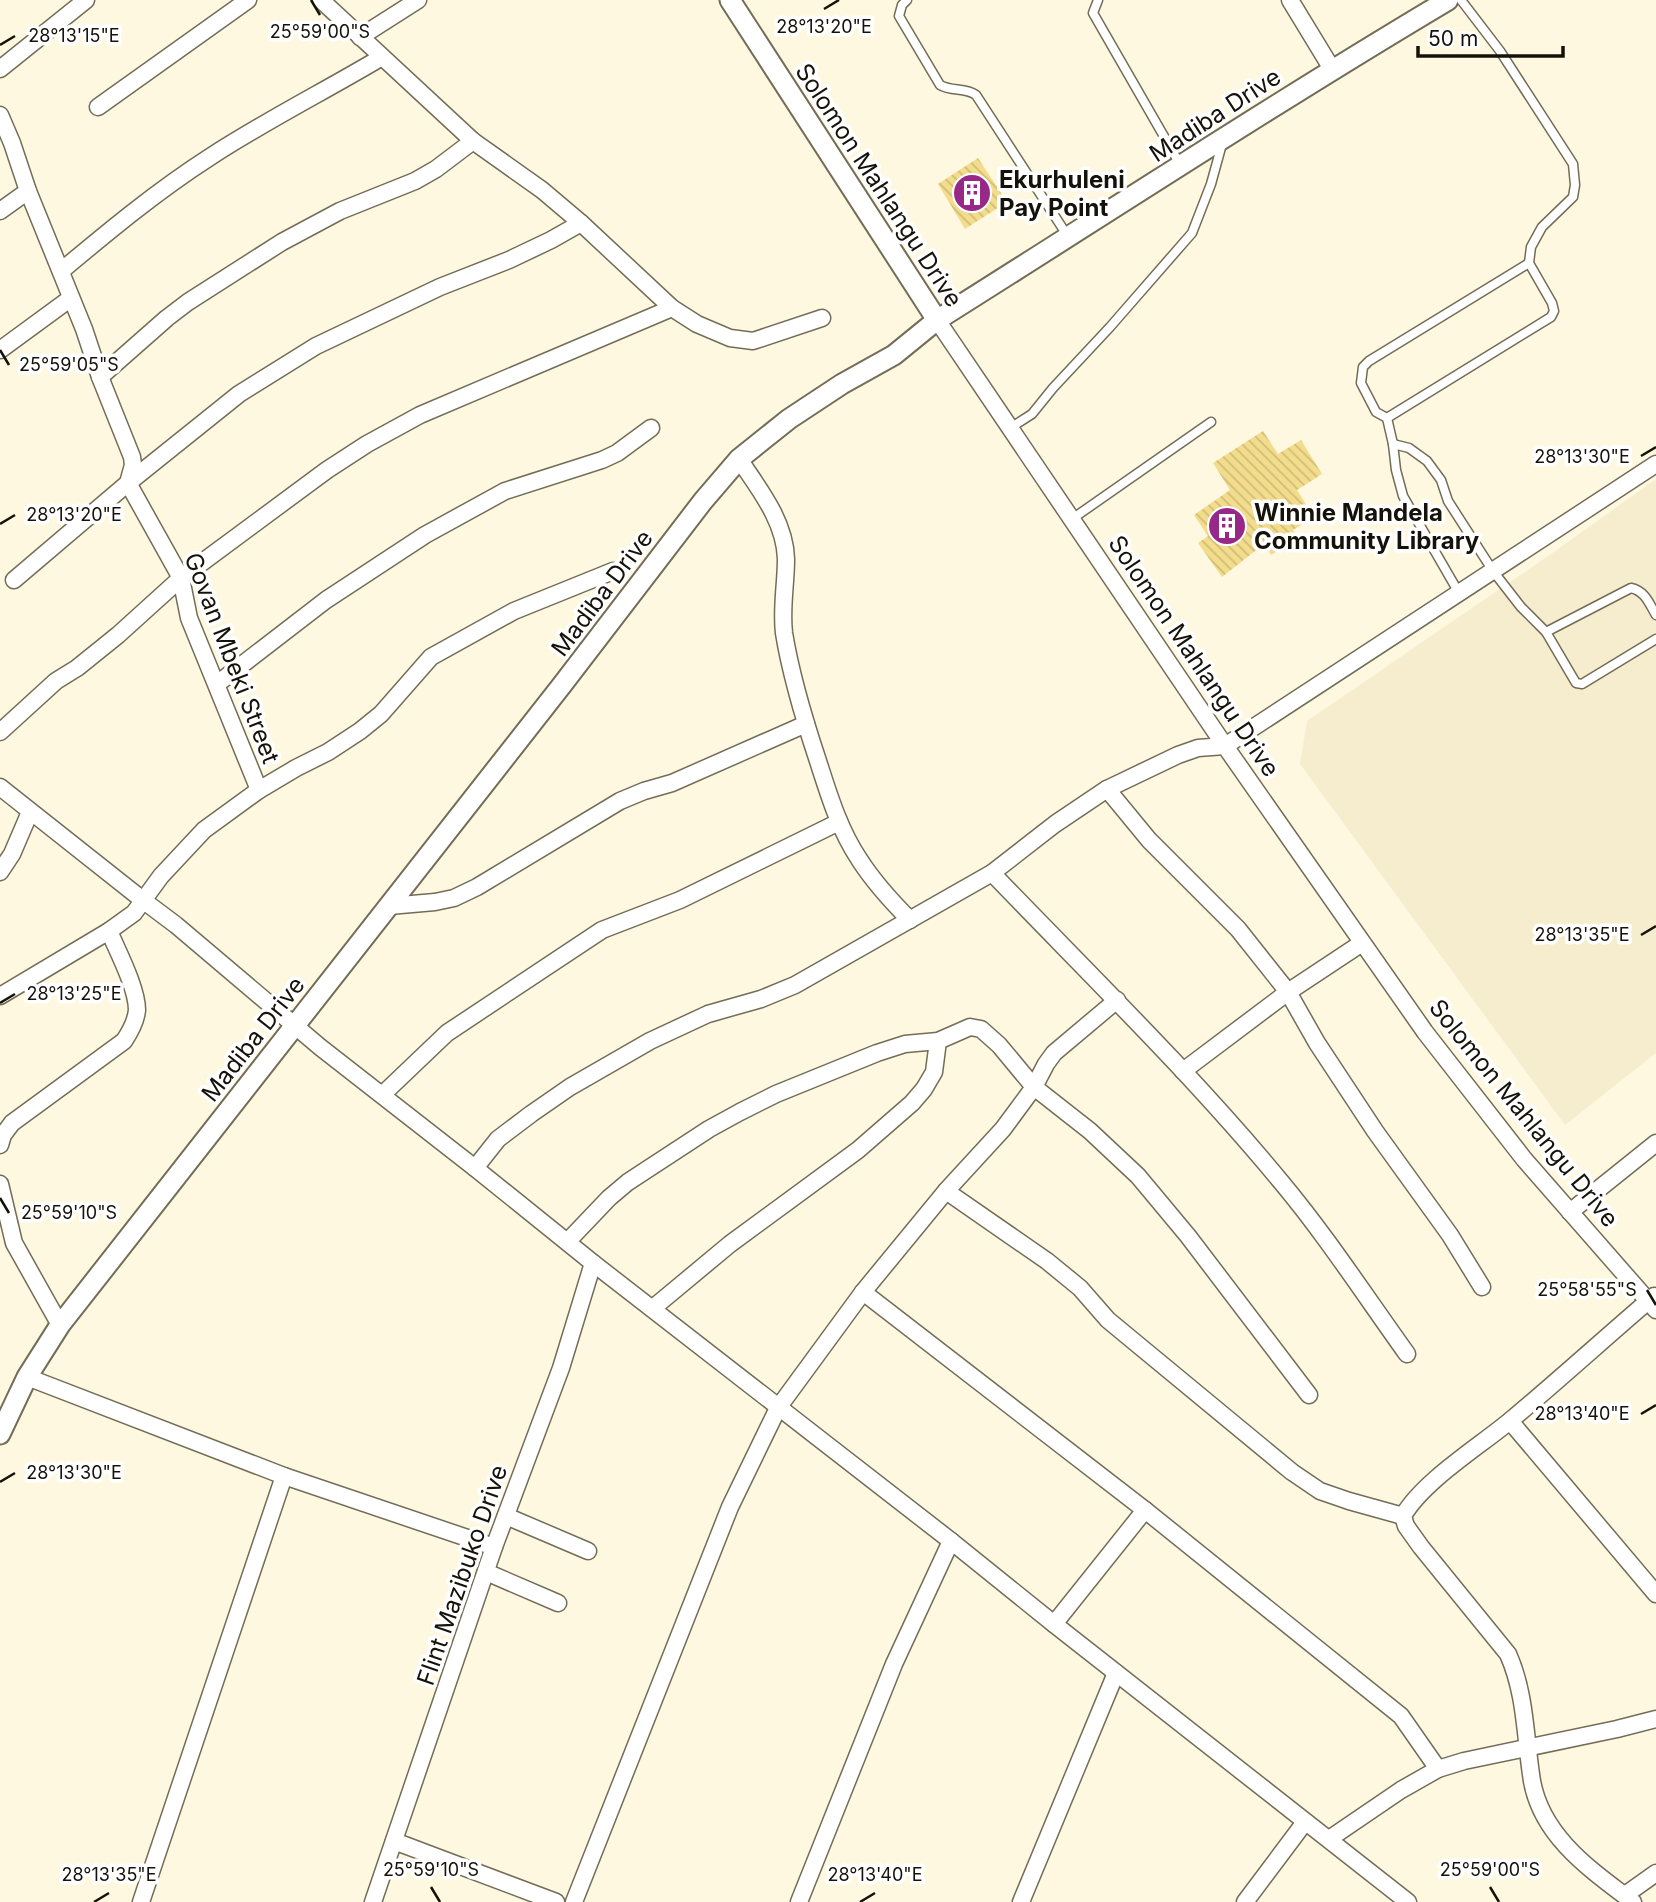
<svg xmlns="http://www.w3.org/2000/svg" width="1656" height="1902" font-family="Inter,sans-serif">
  <defs>
    <pattern id="building-back-hatch" width="6" height="6" patternUnits="userSpaceOnUse" patternTransform="scale(1.75)"><rect width="6" height="6" fill="#f3dd8c"/><path d="M-1 5l2 2M0 0l6 6M5-1l2 2" fill="none" stroke="#cfbd77"/></pattern>
  </defs>
  <rect width="100%" height="100%" fill="#fff8e0"/>
  <polygon fill="#f6edce" points="1656,479 1656,1053 1565,1125 1300,764 1307,721 1551,554"/>
  <g fill="url(#building-back-hatch)">
    <polygon points="978,158 1007,202 965,229 938,184"/>
    <polygon points="1263,431 1278,454 1301,440 1322,474 1297,490 1314,517 1293,530 1298,538 1271,555 1264,544 1222,577 1198,543 1208,536 1194,515 1230,490 1213,463"/>
  </g>
  <g fill="none" stroke-linecap="round" stroke-linejoin="round">
    <defs>
      <g id="service">
        <path d="M907,0L902,5L899,16L940,85C952,92 965,87 976,95L1067,235"/>
        <polyline points="1098,0 1093,13 1181,166"/>
        <polyline points="1387,418 1551,317 1554,311 1552,303 1529,263 1531,247 1542,227 1573,197 1575,185 1573,164 1500,51 1461,0"/>
        <polyline points="1010,428 1032,414 1053,388 1110,327 1192,233 1211,184 1222,144"/>
        <polyline points="1393,444 1409,448 1427,461 1441,480 1448,501 1493,571 1521,607 1546,632 1576,683 1582,684 1656,639"/>
        <polyline points="1072,519 1211,422"/>
        <polyline points="1459,593 1403,496 1396,470 1393,444 1387,418 1376,412 1361,383 1363,367 1369,361 1529,263"/>
        <path d="M1546,632L1631,588C1645,591 1649,603 1656,615"/>
      </g>
      <g id="minor">
        <polyline points="321,0 473,141 542,190 581,223 672,308 697,324 730,338 753,341 822,318"/>
        <polyline points="1290,0 1332,69"/>
        <polyline points="360,37 418,0"/>
        <polyline points="0,69 86,0"/>
        <polyline points="98,107 248,0"/>
        <polyline points="0,115 12,143 28,191 84,329 100,377 132,457 133,465 128,483 181,578 189,618 259,790"/>
        <polyline points="0,211 28,191"/>
        <path d="M61,271C109,231 157,191 210,157C265,121 325,91 382,57"/>
        <polyline points="937,320 1225,746 1425,1032 1524,1159 1656,1310"/>
        <polyline points="0,350 71,298"/>
        <polyline points="100,377 167,318 188,302 282,242 340,211 415,181 436,169 473,141"/>
        <path d="M739,459C759,489 785,521 786,559C786,584 781,608 784,633C791,676 804,719 818,761C829,795 839,829 859,859C873,881 891,901 910,920"/>
        <polyline points="14,580 128,483 239,394 316,346 440,287 509,260 551,240 581,223"/>
        <polyline points="217,684 326,600 425,535 505,491 602,460 617,453 651,428"/>
        <polyline points="0,732 56,681 77,668 118,635 181,578 327,470 367,444 420,415 672,308"/>
        <polyline points="0,787 144,901 176,925 320,1047 475,1168 593,1263 951,1541 1054,1624 1408,1902"/>
        <polyline points="1107,789 1149,840 1238,929 1288,992 1317,1043 1375,1131 1450,1235 1482,1287"/>
        <polyline points="0,872 12,854 30,812"/>
        <path d="M992,873C1090,975 1192,1074 1282,1183C1327,1237 1366,1297 1407,1354"/>
        <polyline points="389,906 435,902 454,898 477,887 620,801 644,791 672,783 806,724"/>
        <polyline points="0,996 109,931 134,913 161,876 204,830 259,790 296,768 328,752 360,731 381,714 431,657 514,611 613,571"/>
        <polyline points="1183,1071 1288,992 1362,943"/>
        <polyline points="382,1095 447,1033 602,930 680,900 839,822"/>
        <path d="M0,1145L3,1135L12,1123L124,1041C130,1032 136,1022 137,1010C137,988 118,952 109,931"/>
        <polyline points="475,1168 498,1139 531,1114 570,1087 650,1041 708,1014 761,999 795,985 992,873 1055,824 1107,789 1178,755 1198,748 1225,746 1656,464"/>
        <polyline points="0,1184 14,1243 60,1325"/>
        <polyline points="946,1191 1047,1261 1080,1288 1108,1320 1292,1472 1320,1491 1349,1501 1403,1516"/>
        <polyline points="1570,1212 1656,1143"/>
        <polyline points="568,1241 609,1198 628,1182 709,1129 740,1112 776,1094 877,1053 905,1044 938,1041 970,1027 981,1029 999,1045 1034,1087 1090,1131 1138,1176 1188,1236 1309,1395"/>
        <polyline points="863,1292 1145,1510 1401,1716 1438,1769"/>
        <polyline points="653,1308 730,1244 858,1150 912,1103 924,1089 934,1072 938,1041"/>
        <polyline points="27,1377 284,1476 494,1547"/>
        <polyline points="1510,1421 1656,1594"/>
        <polyline points="506,1516 588,1551"/>
        <polyline points="486,1572 558,1603"/>
        <polyline points="1054,1624 1145,1510"/>
        <polyline points="1329,1839 1401,1790 1438,1769 1464,1761 1617,1729 1656,1719"/>
        <polyline points="394,1841 556,1902"/>
        <polyline points="1625,1895 1656,1873"/>
        <polyline points="141,1902 284,1476"/>
        <polyline points="373,1902 494,1547 561,1368 593,1263"/>
        <polyline points="574,1902 730,1507 778,1408 863,1292 946,1191 1003,1129 1034,1087 1046,1064 1054,1053 1117,1000"/>
        <polyline points="799,1902 894,1664 951,1541"/>
        <polyline points="1021,1902 1116,1673"/>
        <polyline points="1245,1902 1305,1822"/>
        <path d="M1633,1902C1591,1870 1542,1837 1532,1781C1525,1738 1526,1694 1508,1654L1421,1547L1406,1526L1403,1516C1423,1481 1480,1446 1511,1420C1560,1379 1606,1337 1654,1296"/>
      </g>
      <g id="tertiary">
        <polyline points="730,0 937,320"/>
        <path d="M0,1434L27,1377L60,1325L562,685L703,501L739,459L789,419L842,384L894,355L937,320C1107,213 1275,103 1448,0"/>
      </g>
    </defs>
    <use href="#service" stroke="#736d58" stroke-width="11"/>
    <use href="#minor" stroke="#736d58" stroke-width="19"/>
    <use href="#tertiary" stroke="#736d58" stroke-width="23"/>
    <use href="#service" stroke="#fff" stroke-width="8"/>
    <use href="#minor" stroke="#fff" stroke-width="16"/>
    <use href="#tertiary" stroke="#fff" stroke-width="19"/>
  </g>
  <path fill="none" stroke="#15120a" stroke-width="2.5" d="M311,0L320,15M824,9L839,0M0,45L15,36M0,350L9,365M1641,456L1656,447M0,524L15,515M1641,935L1656,926M0,1003L15,994M0,1198L9,1213M1647,1290L1656,1305M1641,1414L1656,1405M0,1482L15,1473M431,1887L440,1902M1490,1887L1499,1902M94,1902L109,1893M860,1902L875,1893"/>
  <defs>
    <symbol id="building-disc" viewBox="-11 -11 22 22"><circle r="9.5" fill="#972888" stroke="#fff"/><path d="M-4-6H4V6H1V3H-1V6H-4ZM-2.5-4.3h1.7v1.8h-1.7ZM.8-4.3h1.7v1.8H.8ZM-2.5-1h1.7V.8h-1.7ZM.8-1h1.7V.8H.8Z" fill="#fff"/></symbol>
  </defs>
  <g fill-rule="evenodd">
    <use href="#building-disc" x="950" y="171" width="44" height="44"/>
    <use href="#building-disc" x="1205" y="504" width="44" height="44"/>
  </g>
  <g text-anchor="middle" dominant-baseline="central" stroke-width="7" stroke-linejoin="round" paint-order="stroke">
    <g font-size="24" fill="#15120a" stroke="#fff">
      <text transform="translate(1215 115) rotate(-33)">Madiba Drive</text>
      <text transform="translate(879 185) rotate(57)">Solomon Mahlangu Drive</text>
      <text transform="translate(602 593) rotate(-53)">Madiba Drive</text>
      <text transform="translate(1194 656) rotate(56)">Solomon Mahlangu Drive</text>
      <text transform="translate(232 658) rotate(69)">Govan Mbeki Street</text>
      <text transform="translate(253 1039) rotate(-52)">Madiba Drive</text>
      <text transform="translate(1524 1113) rotate(51)">Solomon Mahlangu Drive</text>
      <text transform="translate(462 1575) rotate(-71)">Flint Mazibuko Drive</text>
    </g>
    <g font-size="24" font-weight="bold" fill="#15120a" stroke="#fff" text-anchor="start">
      <text x="999" y="179">Ekurhuleni<tspan x="999" dy="28">Pay Point</tspan></text>
      <text x="1254" y="512">Winnie Mandela<tspan x="1254" dy="28">Community Library</tspan></text>
    </g>
  </g>
  <g font-size="18" text-anchor="middle" fill="#15120a" stroke="#fff" stroke-width="7" stroke-linejoin="round" paint-order="stroke">
    <text x="824" y="33">28°13'20"E</text>
    <text x="320" y="38">25°59'00"S</text>
    <text x="74" y="42">28°13'15"E</text>
    <text x="69" y="371">25°59'05"S</text>
    <text x="1582" y="463">28°13'30"E</text>
    <text x="74" y="521">28°13'20"E</text>
    <text x="1582" y="941">28°13'35"E</text>
    <text x="74" y="1000">28°13'25"E</text>
    <text x="69" y="1219">25°59'10"S</text>
    <text x="1587" y="1296">25°58'55"S</text>
    <text x="1582" y="1420">28°13'40"E</text>
    <text x="74" y="1479">28°13'30"E</text>
    <text x="431" y="1876">25°59'10"S</text>
    <text x="1490" y="1876">25°59'00"S</text>
    <text x="109" y="1881">28°13'35"E</text>
    <text x="875" y="1881">28°13'40"E</text>
  </g>
  <path d="M1418 46v10h145v-10" fill="none" stroke="#15120a" stroke-width="3.5"/>
  <text x="1428" y="46" font-size="21" fill="#15120a" stroke="#ffffff" stroke-width="5" paint-order="stroke">50 m</text>
</svg>
